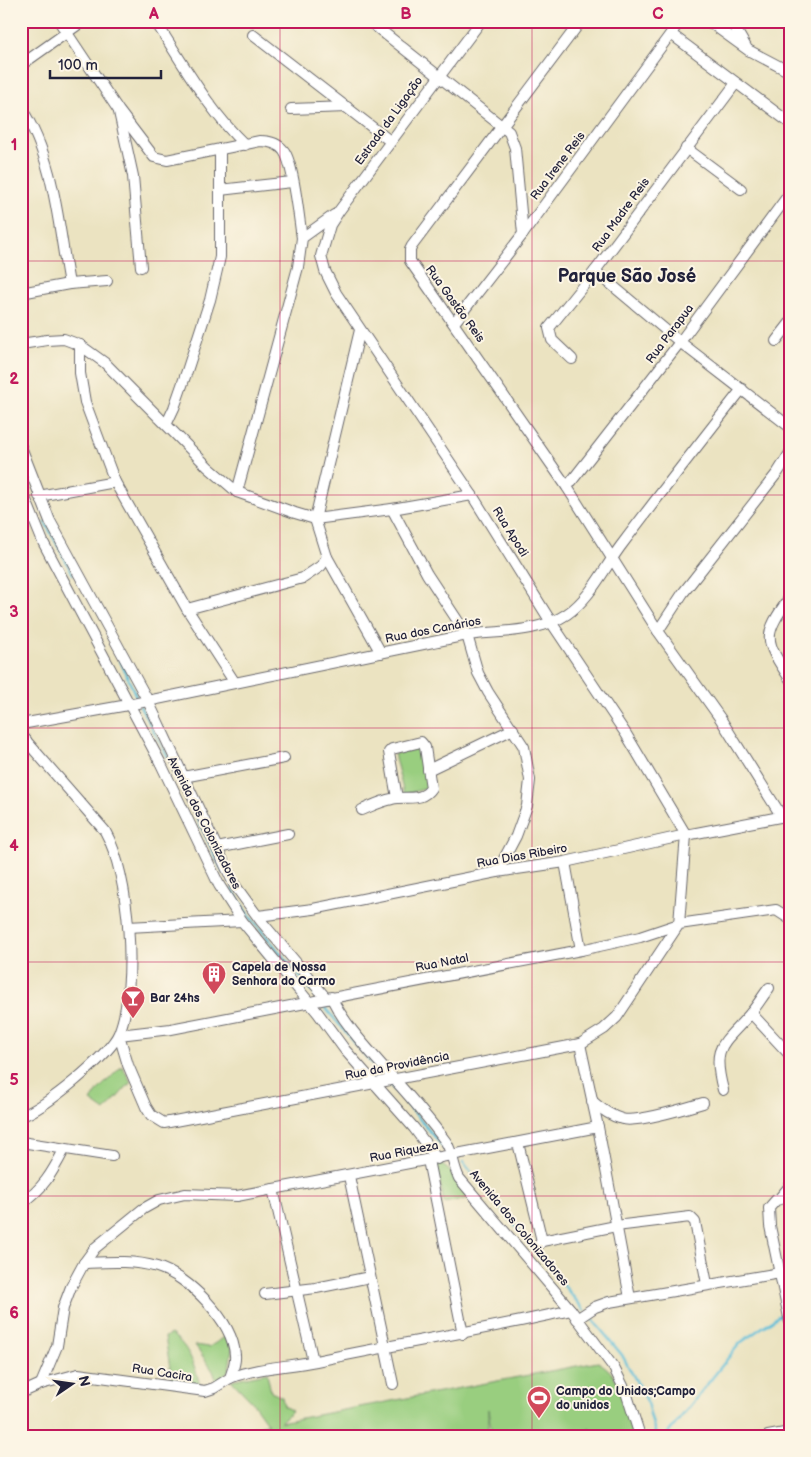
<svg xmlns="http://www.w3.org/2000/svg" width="811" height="1457" font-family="'Balsamiq Sans',sans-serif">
  <rect width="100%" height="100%" fill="#fcf5e5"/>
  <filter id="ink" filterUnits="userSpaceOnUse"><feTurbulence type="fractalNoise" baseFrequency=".02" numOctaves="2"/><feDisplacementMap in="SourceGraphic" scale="10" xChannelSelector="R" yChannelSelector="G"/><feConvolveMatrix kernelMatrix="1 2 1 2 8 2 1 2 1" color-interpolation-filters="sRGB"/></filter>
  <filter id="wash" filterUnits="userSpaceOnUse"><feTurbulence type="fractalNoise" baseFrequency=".0096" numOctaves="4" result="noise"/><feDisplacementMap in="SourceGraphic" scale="20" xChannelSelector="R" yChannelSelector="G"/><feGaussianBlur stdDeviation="1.12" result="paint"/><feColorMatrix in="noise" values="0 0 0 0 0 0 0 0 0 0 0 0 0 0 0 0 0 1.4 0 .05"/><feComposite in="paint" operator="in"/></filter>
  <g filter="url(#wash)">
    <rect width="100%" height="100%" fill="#ebe3c1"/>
    <g fill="#99ce7f" stroke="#5e785d">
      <polygon points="419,747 429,788 404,794 394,754"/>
      <polygon points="122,1066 131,1082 105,1111 91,1101 99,1089"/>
      <polygon points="440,1163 451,1172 471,1198 444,1203 436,1164"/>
      <path d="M171,1334C191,1348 194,1366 201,1388L173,1386L165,1337Z"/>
      <polygon points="225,1337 232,1348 229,1370 217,1382 213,1371 195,1345 209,1347"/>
      <path d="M598,1362C623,1375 627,1410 635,1436H592L589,1427L590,1436H492L488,1409V1436H208L268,1424L253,1403L231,1380L267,1373L271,1392L282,1397L284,1406L292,1411L280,1422Z"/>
    </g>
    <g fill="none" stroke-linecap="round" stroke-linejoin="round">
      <g stroke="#5bbed9" stroke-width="2.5">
        <polyline points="45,522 73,574"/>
        <polyline points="120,660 138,701"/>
        <polyline points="140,706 174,768 223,873"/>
        <polyline points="232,889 246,912 318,998"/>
        <polyline points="321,1003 385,1079"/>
        <polyline points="389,1083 444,1148"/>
        <polyline points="463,1162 584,1310"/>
        <polyline points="588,1314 622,1355 646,1399 656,1436"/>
        <polyline points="666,1436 740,1343 784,1312"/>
      </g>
    </g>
  </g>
  <g filter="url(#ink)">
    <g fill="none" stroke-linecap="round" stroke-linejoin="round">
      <defs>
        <g id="minor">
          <path d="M59,21L119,111L154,157L167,160L260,141C270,141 278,143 284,151C294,165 299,219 302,238"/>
          <path d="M155,21C183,63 208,110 245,145"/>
          <polyline points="369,21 509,132 515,148 523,234"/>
          <polyline points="481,21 339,211 330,225 321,256 325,271 336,293 472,495 551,622 626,734 686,835 679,924 617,1017 604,1029 580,1044 164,1123 151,1115 146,1107 128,1065 119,1035 171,1029 581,950 640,937 679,924 776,910 790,919"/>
          <polyline points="581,21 412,246 410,250 410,261 567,487 658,631 720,718 782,817"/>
          <polyline points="708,21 748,50 790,72"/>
          <polyline points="731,21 746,47"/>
          <polyline points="671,34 790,123"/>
          <polyline points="253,35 390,141"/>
          <polyline points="21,65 83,21"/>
          <path d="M21,108C55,159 58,225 69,284"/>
          <polyline points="291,109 347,107"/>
          <polyline points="119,112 133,176 141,267"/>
          <polyline points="686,148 741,189"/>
          <polyline points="220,190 292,182"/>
          <polyline points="595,271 680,342 790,427"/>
          <polyline points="21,293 69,284 107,281"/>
          <polyline points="454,323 523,234 680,21"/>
          <polyline points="360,330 315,519 327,557 381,653"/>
          <polyline points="776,341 790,323"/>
          <polyline points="21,344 47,340 64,339 80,345 105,363 208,467 237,492 295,513 315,519 392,509 472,495"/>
          <polyline points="80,345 80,373 85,402 115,482 187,609 235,683"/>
          <polyline points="572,359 552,340 549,328 595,271 736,83"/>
          <polyline points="167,423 174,408 187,371 210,300 220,257 220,149"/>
          <polyline points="21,447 50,521 148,701 234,884 261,921 326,998"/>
          <polyline points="567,487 680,342 790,193"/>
          <polyline points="21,488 43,542 161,764 219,885 242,921 318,1013 345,1050 414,1128 437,1159"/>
          <polyline points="237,492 298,267 302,238 334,215"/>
          <polyline points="39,496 115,482"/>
          <polyline points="392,509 427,574 467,635 478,673 488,692 524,747 530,780 527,806 516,836 497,872"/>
          <path d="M790,597C762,637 764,639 790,679"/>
          <polyline points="187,609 303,578 321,566 327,557"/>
          <polyline points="658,631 683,593 778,472 790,453"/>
          <path d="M21,724L128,705L467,635C499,631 539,633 567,614C592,597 605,566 623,543C662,491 702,440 742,389"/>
          <path d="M21,735L105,831C130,875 138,986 119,1033C111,1054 43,1110 21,1116"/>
          <polyline points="21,768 26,740"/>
          <polyline points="428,770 513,729"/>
          <polyline points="183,777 284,758"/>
          <path d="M362,810C372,806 381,801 392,799C406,795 421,803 431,788L425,747L421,742L392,749L389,752L397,798"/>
          <polyline points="217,848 288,834"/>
          <polyline points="565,862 581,950"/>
          <polyline points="258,916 313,909 497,872 565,862 686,835 790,815"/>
          <polyline points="128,927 242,921"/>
          <path d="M331,997C347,1029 371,1052 394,1079C412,1099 430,1120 446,1142C453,1153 453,1166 459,1178L571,1310L614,1368L626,1392L640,1436"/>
          <polyline points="751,1013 790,1055"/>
          <polyline points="580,1044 598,1127 630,1298"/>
          <path d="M723,1090C711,1045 723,1045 750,1014C757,1006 762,997 769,988"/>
          <path d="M592,1101C601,1109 610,1116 622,1119C638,1123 686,1108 703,1103"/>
          <polyline points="21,1142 112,1156"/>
          <polyline points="518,1143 542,1241"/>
          <polyline points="428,1160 463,1334"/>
          <polyline points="349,1176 393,1384"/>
          <polyline points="273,1189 313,1361"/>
          <polyline points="790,1197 776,1200 769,1208 770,1226 790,1322"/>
          <polyline points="779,1199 790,1186"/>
          <path d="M21,1204C43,1189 52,1173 64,1150"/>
          <polyline points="538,1246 542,1241 616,1226 690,1217 695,1222 707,1284"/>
          <polyline points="265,1294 316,1288 370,1277"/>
          <polyline points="577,1319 595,1307 609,1302 780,1273"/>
          <path d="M230,1378C258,1367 287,1367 316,1361C401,1343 486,1330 571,1310"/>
          <polyline points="41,1384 57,1346 63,1308 71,1287 84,1263 95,1248 143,1209 159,1200 185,1194 237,1196 598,1127"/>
          <path d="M21,1393L41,1384L78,1374L205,1391L214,1388L230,1378C232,1371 236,1363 235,1355C233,1321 188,1276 157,1267C133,1260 107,1262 84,1263"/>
          <polyline points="21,1430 24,1436"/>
          <polyline points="768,1436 790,1432"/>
        </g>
      </defs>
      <use href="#minor" stroke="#68666a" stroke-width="12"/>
      <use href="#minor" stroke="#fff" stroke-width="10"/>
    </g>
  </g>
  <path fill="none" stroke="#c2185b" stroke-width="1" stroke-opacity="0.55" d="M280,21V1436M532,21V1436M21,261H790M21,495H790M21,728H790M21,962H790M21,1196H790"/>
  <defs>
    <symbol id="building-pin" viewBox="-11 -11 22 30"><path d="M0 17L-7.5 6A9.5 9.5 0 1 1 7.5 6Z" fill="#d1495b" stroke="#fcf5e5"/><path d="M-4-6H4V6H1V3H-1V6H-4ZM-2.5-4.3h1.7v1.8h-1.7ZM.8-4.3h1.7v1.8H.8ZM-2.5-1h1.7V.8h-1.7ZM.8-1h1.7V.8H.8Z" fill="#fff"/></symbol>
    <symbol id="bar-pin" viewBox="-11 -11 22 30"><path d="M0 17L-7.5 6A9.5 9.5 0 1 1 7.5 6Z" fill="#d1495b" stroke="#fcf5e5"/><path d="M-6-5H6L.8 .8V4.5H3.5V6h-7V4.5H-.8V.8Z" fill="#fff"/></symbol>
    <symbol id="stadium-pin" viewBox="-11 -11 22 30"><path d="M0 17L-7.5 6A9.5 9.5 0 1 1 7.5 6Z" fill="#d1495b" stroke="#fcf5e5"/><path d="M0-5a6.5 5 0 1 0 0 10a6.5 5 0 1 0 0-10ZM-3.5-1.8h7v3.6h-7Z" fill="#fff"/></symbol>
  </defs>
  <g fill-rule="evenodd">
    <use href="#building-pin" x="200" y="960" width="28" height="38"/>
    <use href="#bar-pin" x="119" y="984" width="28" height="38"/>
    <use href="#stadium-pin" x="525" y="1384" width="28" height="38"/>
  </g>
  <g text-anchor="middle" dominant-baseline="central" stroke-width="4" stroke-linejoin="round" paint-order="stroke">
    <g font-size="12" fill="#22223b" stroke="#fcf5e5">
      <text transform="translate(389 121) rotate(-54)">Estrada da Ligação</text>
      <text transform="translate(558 166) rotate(-53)">Rua Irene Reis</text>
      <text transform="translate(621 215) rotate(-54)">Rua Madre Reis</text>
      <text transform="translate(455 304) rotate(54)">Rua Gastão Reis</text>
      <text transform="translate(670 334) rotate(-53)">Rua Parapua</text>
      <text transform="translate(510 532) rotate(58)">Rua Apodi</text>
      <text transform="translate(433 630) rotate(-11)">Rua dos Canários</text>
      <text transform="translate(204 823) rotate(63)">Avenida dos Colonizadores</text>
      <text transform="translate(522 856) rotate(-10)">Rua Dias Ribeiro</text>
      <text transform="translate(442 963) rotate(-11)">Rua Natal</text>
      <text transform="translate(397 1066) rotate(-11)">Rua da Providência</text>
      <text transform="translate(404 1152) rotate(-11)">Rua Riqueza</text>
      <text transform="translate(519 1228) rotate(50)">Avenida dos Colonizadores</text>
      <text transform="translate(162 1373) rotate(9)">Rua Cacira</text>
    </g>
    <g font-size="12" font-weight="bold" fill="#22223b" stroke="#fcf5e5" text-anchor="start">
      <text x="232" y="967">Capela de Nossa<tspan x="232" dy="14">Senhora do Carmo</tspan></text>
      <text x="150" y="998">Bar 24hs</text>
      <text x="556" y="1391">Campo do Unidos;Campo<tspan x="556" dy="14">do unidos</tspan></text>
    </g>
    <g font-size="18" font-weight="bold" fill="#22223b" stroke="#fcf5e5">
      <text x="627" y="276">Parque São José</text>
    </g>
  </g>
  <rect width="811" height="1457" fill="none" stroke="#fcf5e5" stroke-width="55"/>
  <g transform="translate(72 1384) rotate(77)" stroke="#fcf5e5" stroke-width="4" paint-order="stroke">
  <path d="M0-4L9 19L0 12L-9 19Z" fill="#22223b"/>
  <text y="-8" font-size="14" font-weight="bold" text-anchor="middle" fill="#22223b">N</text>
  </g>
  <path d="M50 70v8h111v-8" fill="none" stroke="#22223b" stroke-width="2.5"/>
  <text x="58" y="70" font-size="15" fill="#22223b" stroke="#fcf5e5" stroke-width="4" paint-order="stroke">100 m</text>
  <rect x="28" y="28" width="756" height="1402" fill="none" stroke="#c2185b" stroke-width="2"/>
  <g font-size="16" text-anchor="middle" font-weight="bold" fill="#c2185b">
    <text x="154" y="19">A</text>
    <text x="406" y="19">B</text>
    <text x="658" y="19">C</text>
    <text x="14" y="150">1</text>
    <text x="14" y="384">2</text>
    <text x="14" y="617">3</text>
    <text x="14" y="851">4</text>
    <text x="14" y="1085">5</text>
    <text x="14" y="1318">6</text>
  </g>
</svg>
